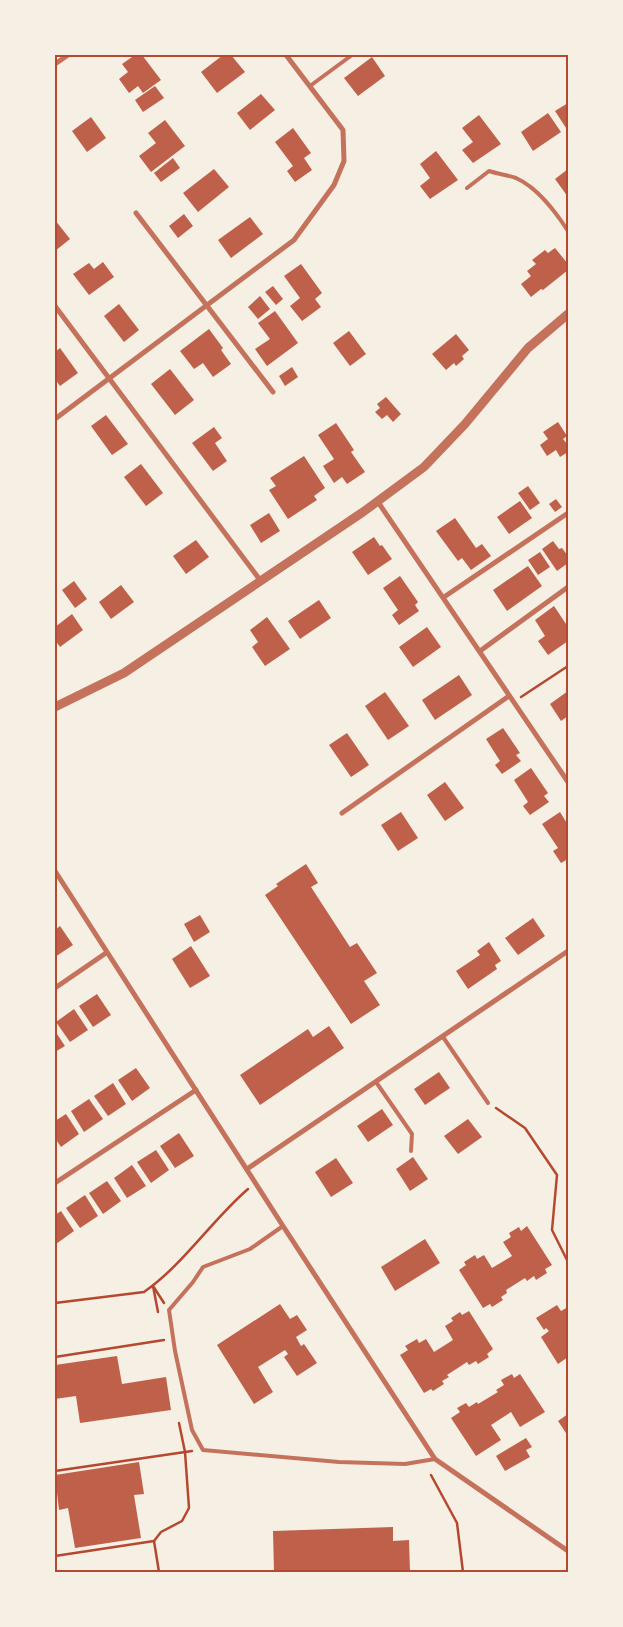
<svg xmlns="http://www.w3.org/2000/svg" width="623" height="1627" font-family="'DejaVu Sans',sans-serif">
  <rect width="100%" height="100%" fill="#f6efe4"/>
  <g fill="#bf614a">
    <polygon points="135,55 142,55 161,80 143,93 138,86 129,93 119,79 128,72 122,64"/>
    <polygon points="223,55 231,55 245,72 217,93 201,72"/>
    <polygon points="372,57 385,76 358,96 344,78"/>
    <polygon points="155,86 164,98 143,112 135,100"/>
    <polygon points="261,94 275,110 250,130 237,113"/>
    <polygon points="568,103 568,131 555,111"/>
    <polygon points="548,113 561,132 533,151 521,132"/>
    <polygon points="479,115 501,144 473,163 462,150 473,142 462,128"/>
    <polygon points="91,117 106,138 87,152 72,131"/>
    <polygon points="165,120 185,146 151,172 139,156 156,143 148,133"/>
    <polygon points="293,128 311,153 304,158 312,170 295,182 287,171 293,166 275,142"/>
    <polygon points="436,151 458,180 430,199 420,186 430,178 420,164"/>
    <polygon points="173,158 180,168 161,182 154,173"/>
    <polygon points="214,169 229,187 198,212 183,193"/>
    <polygon points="568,169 568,197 555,179"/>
    <polygon points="184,214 193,226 178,238 169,226"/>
    <polygon points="250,217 263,234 231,258 218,240"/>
    <polygon points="55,220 70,239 55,251"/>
    <polygon points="555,248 568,264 568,270 543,290 541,289 531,297 521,284 531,276 527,271 536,264 532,260 545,250 548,253"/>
    <polygon points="103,262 114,277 89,295 73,274 89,263 94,269"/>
    <polygon points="301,264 322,293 315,299 321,307 302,321 290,306 300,298 284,276"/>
    <polygon points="273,286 283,299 276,305 265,292"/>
    <polygon points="260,296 270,309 258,319 248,307"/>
    <polygon points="119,304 139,330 124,342 104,316"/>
    <polygon points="275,311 298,343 267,366 255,349 270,339 258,323"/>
    <polygon points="209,329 223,348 221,350 231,364 213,377 203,363 194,369 180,351"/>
    <polygon points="349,331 366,354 350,366 333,343"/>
    <polygon points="456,334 469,350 462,356 464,359 456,366 454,363 446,370 432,354"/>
    <polygon points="60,348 78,373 60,386 55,379 55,352"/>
    <polygon points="292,367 298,377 285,386 279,376"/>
    <polygon points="170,369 194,400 175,415 151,384"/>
    <polygon points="386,397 401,414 393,422 387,415 382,419 375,412 380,408 377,404"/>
    <polygon points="106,415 128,444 112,455 91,426"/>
    <polygon points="558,422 567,436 563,439 568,445 568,452 560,457 556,450 547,456 540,445 548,439 543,432"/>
    <polygon points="336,423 354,450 351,452 365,472 347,484 342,477 334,483 323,466 334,459 318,435"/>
    <polygon points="214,427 222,438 215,443 227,461 213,471 192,443"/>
    <polygon points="304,456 325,488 314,496 317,500 288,519 269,490 276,486 270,478"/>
    <polygon points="141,464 163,493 146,506 124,477"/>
    <polygon points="528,486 540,503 530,510 518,493"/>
    <polygon points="556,499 562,507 555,512 549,504"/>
    <polygon points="520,501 532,518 509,534 497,517"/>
    <polygon points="269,513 280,531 261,543 250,525"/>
    <polygon points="455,518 476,548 482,544 491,556 471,570 462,558 458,561 436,531"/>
    <polygon points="374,537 380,546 382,545 392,559 368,575 352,552"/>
    <polygon points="196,540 209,557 186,574 173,556"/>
    <polygon points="553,541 559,549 562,548 568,556 568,563 557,571 542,549"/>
    <polygon points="540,552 550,567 538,575 528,560"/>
    <polygon points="528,566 542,586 507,611 493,590"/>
    <polygon points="400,576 418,602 415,605 419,611 399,625 392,615 398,610 383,588"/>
    <polygon points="74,581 87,599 75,608 62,590"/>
    <polygon points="121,585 134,602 111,619 99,602"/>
    <polygon points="319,600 331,618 300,639 288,621"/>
    <polygon points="554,606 568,627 568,641 548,655 538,641 545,636 535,620"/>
    <polygon points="72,614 83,630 60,647 55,640 55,627"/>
    <polygon points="267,617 290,649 265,666 252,647 258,642 250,630"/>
    <polygon points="427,627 441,647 413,667 399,647"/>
    <polygon points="459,675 472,695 435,720 422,700"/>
    <polygon points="568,691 568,716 561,721 550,704"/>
    <polygon points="385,692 409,726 388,740 365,706"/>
    <polygon points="503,728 520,753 516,755 521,761 502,774 495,765 500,761 486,739"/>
    <polygon points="347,733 369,765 351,777 329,745"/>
    <polygon points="531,768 548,793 544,796 549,802 530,815 523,806 528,802 514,780"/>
    <polygon points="445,782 464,808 445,821 427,795"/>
    <polygon points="401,812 418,838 398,851 381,825"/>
    <polygon points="560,812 568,825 568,859 561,863 553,851 558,848 542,824"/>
    <polygon points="306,864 318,883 311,887 350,947 357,943 377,973 364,981 380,1005 351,1024 265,895 278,886 276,884"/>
    <polygon points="200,915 210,932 194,942 184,924"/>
    <polygon points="533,918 545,936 518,955 505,938"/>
    <polygon points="60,926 73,945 55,957 55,930"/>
    <polygon points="489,942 501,961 495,965 497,969 468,989 456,971 480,955 477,951"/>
    <polygon points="191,946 210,976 190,988 172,959"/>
    <polygon points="97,994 111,1015 93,1027 79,1006"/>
    <polygon points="74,1009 88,1030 70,1042 56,1022"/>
    <polygon points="329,1026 344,1048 260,1105 240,1075 308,1029 313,1037"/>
    <polygon points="55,1031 65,1046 55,1052"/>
    <polygon points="136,1068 150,1088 132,1101 118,1080"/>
    <polygon points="439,1072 450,1088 425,1105 414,1089"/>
    <polygon points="113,1083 126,1104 108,1116 94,1096"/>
    <polygon points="89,1099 103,1119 84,1132 71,1111"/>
    <polygon points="382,1109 393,1125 368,1142 357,1126"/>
    <polygon points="66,1114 79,1134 61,1147 55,1138 55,1121"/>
    <polygon points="468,1119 482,1137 458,1154 444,1136"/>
    <polygon points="179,1133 194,1156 175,1168 160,1146"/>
    <polygon points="156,1150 169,1170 151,1183 137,1162"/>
    <polygon points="413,1157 428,1179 410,1191 396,1169"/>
    <polygon points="336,1158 353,1183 331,1197 315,1172"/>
    <polygon points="132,1165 146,1186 127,1198 114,1178"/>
    <polygon points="107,1181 121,1201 103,1214 89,1193"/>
    <polygon points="85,1195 98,1216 80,1228 66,1208"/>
    <polygon points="61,1211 74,1231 56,1244 55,1215"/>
    <polygon points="527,1226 552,1265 545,1269 547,1273 536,1280 534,1276 527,1281 525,1278 506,1290 507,1293 501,1297 503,1300 492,1307 490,1304 483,1308 459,1270 466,1265 464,1262 475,1255 477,1259 484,1255 492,1268 512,1256 503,1242 511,1237 509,1233 519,1227 521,1231"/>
    <polygon points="425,1239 440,1263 395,1291 381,1267"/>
    <polygon points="280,1304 290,1319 297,1315 307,1330 296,1337 301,1346 304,1344 317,1363 297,1376 284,1357 288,1354 285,1350 258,1367 273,1392 254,1404 217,1345"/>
    <polygon points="557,1305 561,1311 568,1307 568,1357 558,1364 541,1337 549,1331 546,1328 544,1330 536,1318"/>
    <polygon points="469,1311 493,1349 487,1354 489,1357 478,1364 476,1361 469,1365 467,1362 447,1375 449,1377 442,1381 444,1384 433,1391 431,1389 424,1393 400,1355 408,1350 405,1346 417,1339 419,1343 426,1339 434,1352 453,1340 445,1326 453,1321 451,1318 460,1312 462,1315"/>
    <polygon points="117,1356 122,1384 166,1377 171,1410 80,1423 76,1396 55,1399 55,1365"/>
    <polygon points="512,1374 514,1378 520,1374 545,1412 520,1427 511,1412 491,1425 501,1440 476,1456 451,1418 460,1412 457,1408 466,1403 469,1407 477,1402 478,1404 498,1392 496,1390 504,1385 501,1380"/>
    <polygon points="568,1414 568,1436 558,1421"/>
    <polygon points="526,1438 532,1447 526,1450 530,1457 505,1471 496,1456"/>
    <polygon points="139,1462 144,1494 134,1495 141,1538 75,1548 68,1508 59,1510 55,1475"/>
    <polygon points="393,1527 393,1541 409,1540 410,1572 274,1572 273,1531"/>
  </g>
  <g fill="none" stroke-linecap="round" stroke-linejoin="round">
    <g stroke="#b5482f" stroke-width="2.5">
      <polyline points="521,697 568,666"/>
      <polyline points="496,1108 525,1128 557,1175 552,1230 568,1262"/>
      <path d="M55,1303L144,1292C184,1264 211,1221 248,1189"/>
      <polyline points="158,1312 153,1286 164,1303"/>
      <polyline points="55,1357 164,1340"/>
      <polyline points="55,1471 192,1451"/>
      <polyline points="431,1475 457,1523 463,1572"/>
      <polyline points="154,1541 159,1572"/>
      <polyline points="55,1554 55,1556 154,1541 161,1532 182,1521 189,1508 185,1452 179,1423"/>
    </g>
    <g stroke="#c5725c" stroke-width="4">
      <polyline points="310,86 352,55"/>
      <path d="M467,188L489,171C498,174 507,175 516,178C538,188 555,211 568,231"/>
      <polyline points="443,1037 488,1103"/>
      <polyline points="376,1082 412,1134 411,1151"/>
      <polyline points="283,1226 250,1249 203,1267 193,1282 169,1310 175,1351 192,1430 203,1450 339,1462 405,1464 435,1459"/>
    </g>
    <g stroke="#c5725c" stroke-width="5">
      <polyline points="55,64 68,55"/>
      <polyline points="136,213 273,392"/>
      <polyline points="55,306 260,580"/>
      <polyline points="55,419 294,240 334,185 344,161 343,130 286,55"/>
      <polyline points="378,502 568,782"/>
      <polyline points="444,597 568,513"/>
      <polyline points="480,651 568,587"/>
      <polyline points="342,813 509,696"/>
      <polyline points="55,871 283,1226 435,1459 568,1551"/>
      <polyline points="55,988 106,953"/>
      <polyline points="247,1169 568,951"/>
      <polyline points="55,1183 196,1090"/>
    </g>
    <polyline stroke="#c5725c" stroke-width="9" points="55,707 124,673 363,512 424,467 465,424 528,348 568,314"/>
  </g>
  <rect width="623" height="1627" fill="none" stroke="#f6efe4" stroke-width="112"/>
  <rect x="56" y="56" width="511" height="1515" fill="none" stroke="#b5482f" stroke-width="2"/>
</svg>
